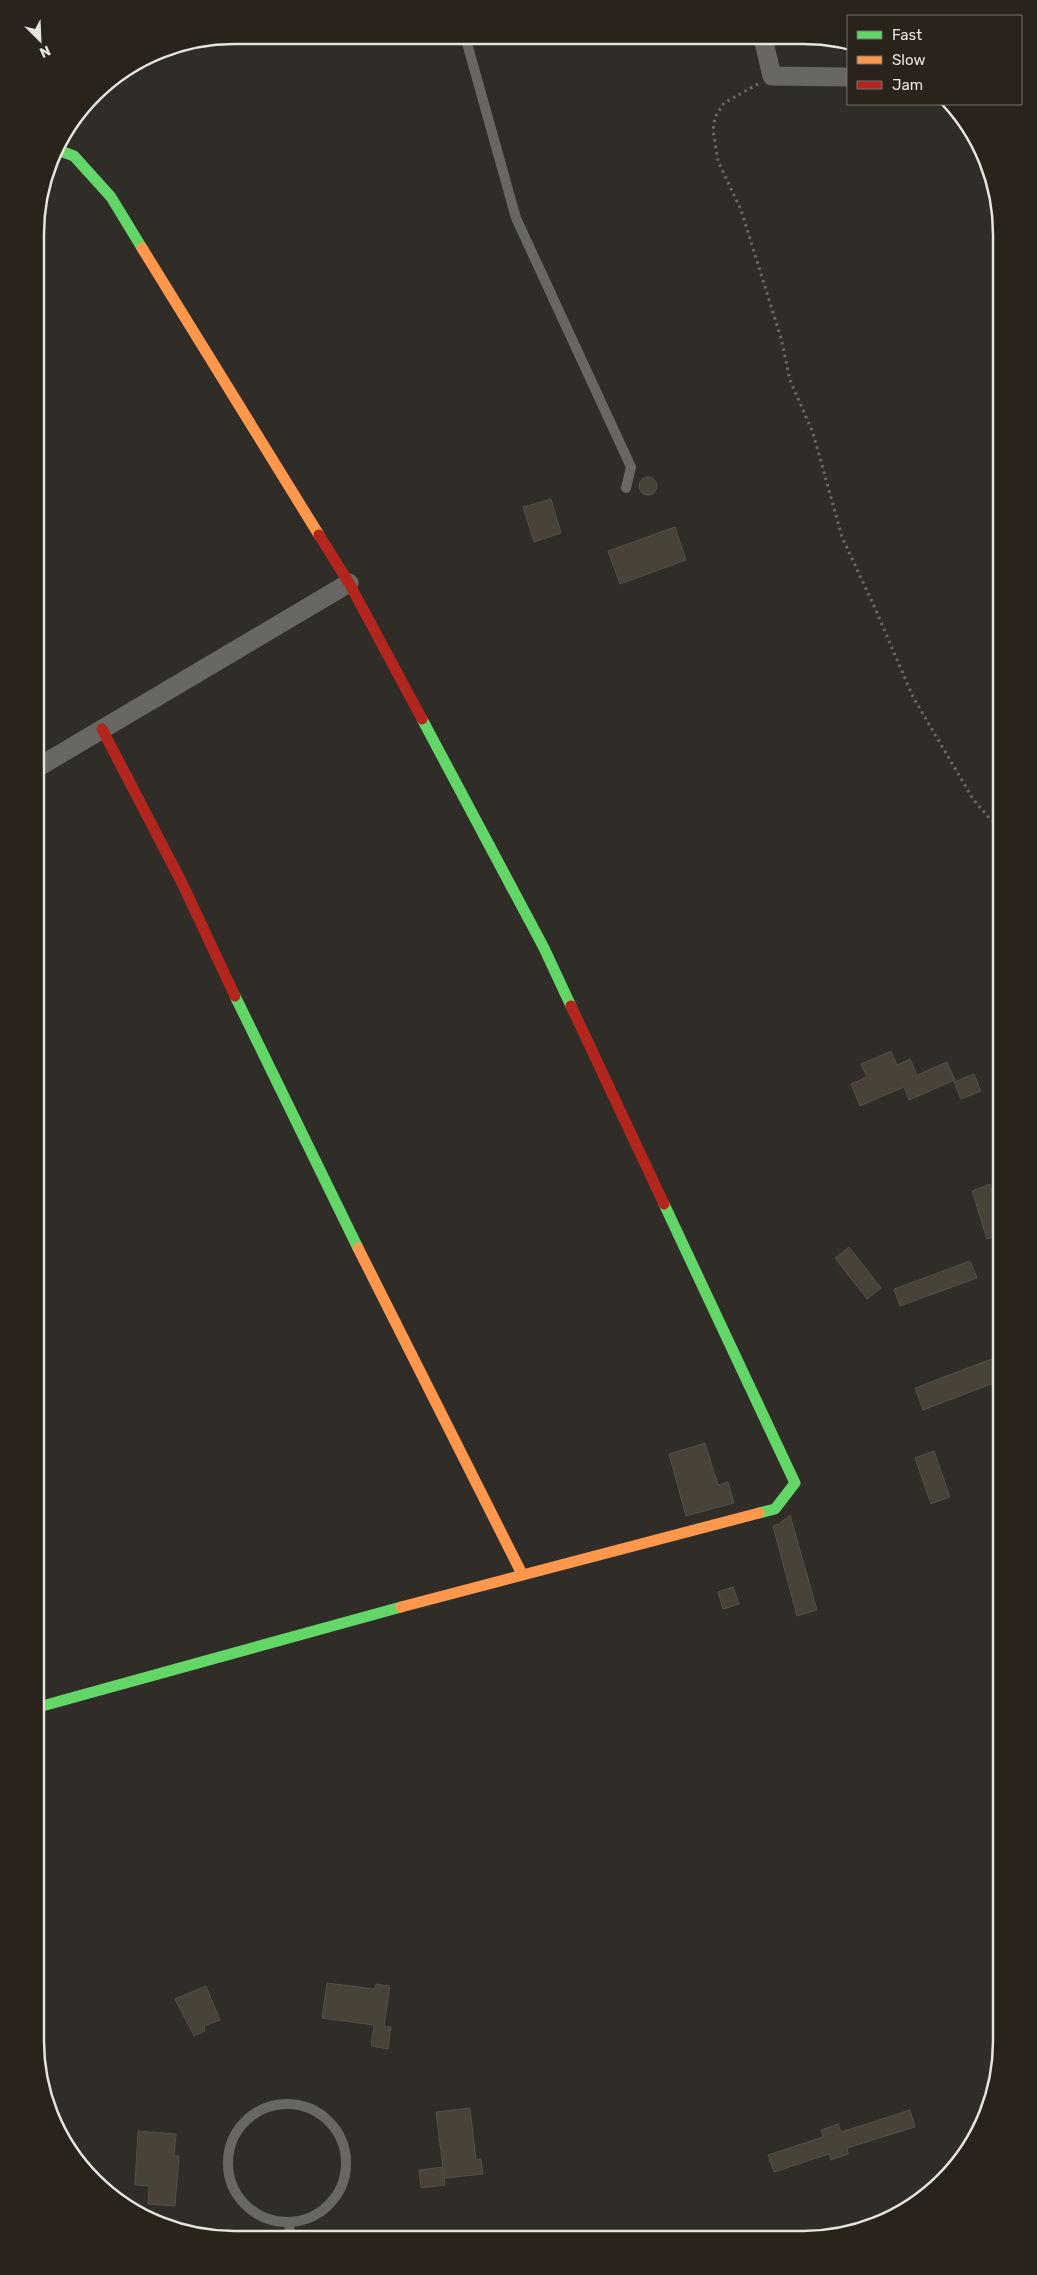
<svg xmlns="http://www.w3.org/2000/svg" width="1037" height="2275" font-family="Rubik,sans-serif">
  <rect width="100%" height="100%" fill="#302c28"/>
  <g fill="#494239" stroke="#534f4c">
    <circle cx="648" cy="486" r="9"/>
    <polygon points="551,499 561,533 534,542 523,507"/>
    <polygon points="675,527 686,560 620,584 608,551"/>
    <polygon points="891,1051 897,1065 910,1059 917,1075 947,1062 955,1080 909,1100 904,1087 860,1106 851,1084 867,1077 861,1064"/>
    <polygon points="974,1074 981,1091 961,1099 954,1082"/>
    <polygon points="990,1184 1002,1221 1002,1234 987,1239 972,1191"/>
    <polygon points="849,1247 881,1288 867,1299 835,1258"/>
    <polygon points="970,1261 977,1278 900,1306 894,1289"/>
    <polygon points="1002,1355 1002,1380 923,1410 915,1388"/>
    <polygon points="705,1443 718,1485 728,1482 734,1503 686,1516 669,1454"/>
    <polygon points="934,1451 950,1497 931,1504 915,1458"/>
    <polygon points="790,1515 817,1610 797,1616 773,1526 779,1524"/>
    <polygon points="733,1587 739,1604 723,1609 718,1592"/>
    <polygon points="327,1983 375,1989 376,1984 390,1986 384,2026 391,2027 388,2049 371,2046 374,2025 322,2018"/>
    <polygon points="206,1986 220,2020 204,2026 205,2031 194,2036 175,1999"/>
    <polygon points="470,2108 476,2160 481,2159 483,2174 445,2178 443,2169 445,2185 421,2188 419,2170 443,2167 436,2112"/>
    <polygon points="910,2110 915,2127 847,2148 848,2154 831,2160 829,2154 774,2172 768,2155 823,2137 821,2130 838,2124 841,2132"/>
    <polygon points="138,2131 176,2134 174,2156 179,2156 175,2206 148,2204 149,2186 135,2185"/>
  </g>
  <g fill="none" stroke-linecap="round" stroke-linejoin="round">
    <polyline stroke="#6b6866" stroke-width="3" stroke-dasharray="2.5 4" stroke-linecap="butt" points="758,84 724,103 715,117 713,130 718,161 741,210 781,338 790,380 813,433 842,537 874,606 913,697 973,799 990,819 1002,829"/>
    <g stroke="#686764" stroke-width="10">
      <polyline points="465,36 516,218 631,467 626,488"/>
      <circle cx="287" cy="2163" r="59"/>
      <polyline points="289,2222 290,2237"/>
    </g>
    <g stroke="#686764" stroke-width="19">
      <polyline points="763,38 772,76 848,77"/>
      <polyline points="35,769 349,583"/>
    </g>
    <g stroke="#63d668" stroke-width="11">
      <polyline points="55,149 74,156 111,197 142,248"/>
      <polyline points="422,719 544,948 571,1006"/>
      <polyline points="235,996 358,1248"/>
      <polyline points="664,1204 795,1483 775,1509 759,1513"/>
      <polyline points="35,1708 401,1607"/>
    </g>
    <g stroke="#ff974d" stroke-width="11">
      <polyline points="142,248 319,535"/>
      <polyline points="358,1248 522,1574"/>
      <polyline points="401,1607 759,1513"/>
    </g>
    <g stroke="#b3261e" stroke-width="11">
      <polyline points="319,535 349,583 422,719"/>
      <polyline points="102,729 182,883 235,996"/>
      <polyline points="571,1006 664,1204"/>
    </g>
  </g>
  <path d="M0 0H1037V2275H0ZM234 44H803A190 190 0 0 1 993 234V2041A190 190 0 0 1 803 2231H234A190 190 0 0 1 44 2041V234A190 190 0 0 1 234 44Z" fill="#29231b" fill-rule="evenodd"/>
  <path fill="none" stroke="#e7e3de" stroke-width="2.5" d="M234 44H803A190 190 0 0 1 993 234V2041A190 190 0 0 1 803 2231H234A190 190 0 0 1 44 2041V234A190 190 0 0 1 234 44Z"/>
  <rect x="847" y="15" width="175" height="90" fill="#29231b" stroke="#757069"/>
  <rect x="857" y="31" width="25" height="8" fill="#63d668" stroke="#757069"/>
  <text x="892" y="40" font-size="15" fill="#e7e3de">Fast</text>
  <rect x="857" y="56" width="25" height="8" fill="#ff974d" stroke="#757069"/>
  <text x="892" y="65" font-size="15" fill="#e7e3de">Slow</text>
  <rect x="857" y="81" width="25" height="8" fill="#b3261e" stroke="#757069"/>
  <text x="892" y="90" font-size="15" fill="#e7e3de">Jam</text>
  <g transform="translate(40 40) rotate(156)" stroke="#29231b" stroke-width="4" paint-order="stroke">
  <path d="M0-4L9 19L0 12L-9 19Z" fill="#e7e3de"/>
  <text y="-8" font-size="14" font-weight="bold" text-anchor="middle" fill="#e7e3de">N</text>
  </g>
</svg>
